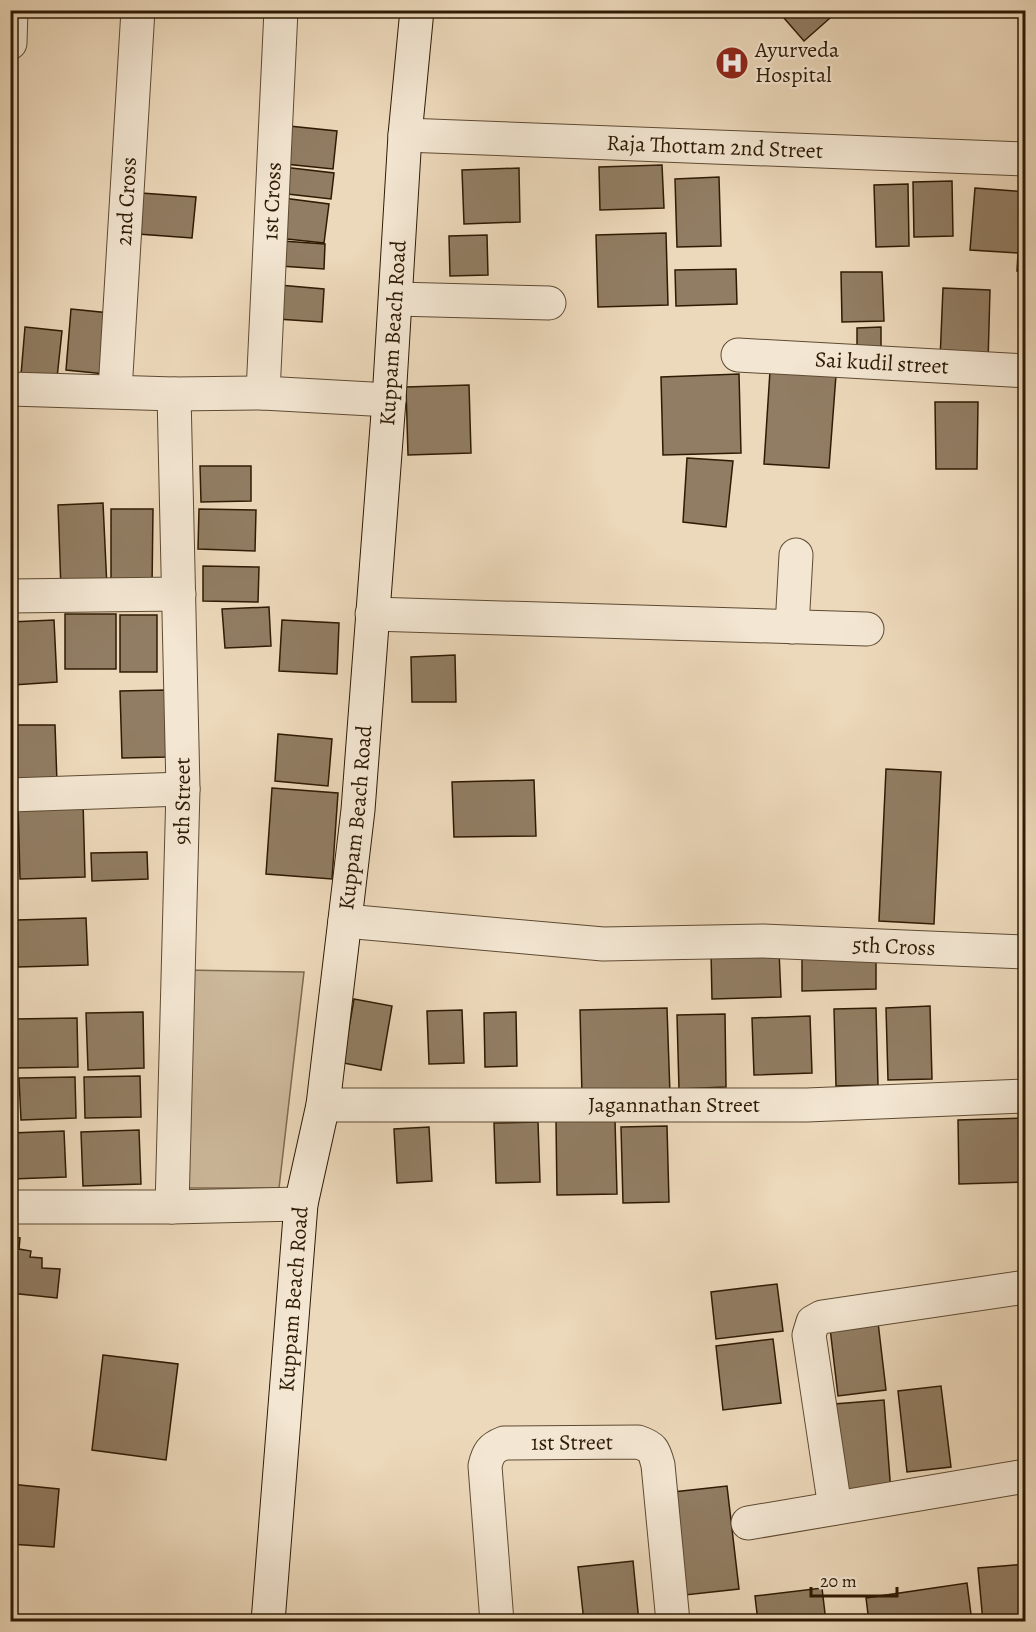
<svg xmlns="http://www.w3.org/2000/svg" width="1036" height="1632" font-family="Alegreya,serif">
  <rect width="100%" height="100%" fill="#ecd8ba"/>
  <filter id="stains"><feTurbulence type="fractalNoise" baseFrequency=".00333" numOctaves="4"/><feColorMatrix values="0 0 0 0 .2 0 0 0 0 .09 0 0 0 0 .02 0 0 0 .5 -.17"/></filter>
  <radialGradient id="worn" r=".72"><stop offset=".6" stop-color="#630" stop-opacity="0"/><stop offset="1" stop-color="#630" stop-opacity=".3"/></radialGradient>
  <polygon fill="#ccb89b" stroke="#7d6a50" stroke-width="1.5" points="184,970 304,972 279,1188 177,1188"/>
  <g fill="#917d63" stroke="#2e1b04" stroke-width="1.5">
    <polygon points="777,10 839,10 804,41"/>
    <polygon points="289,126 337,131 333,169 285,164"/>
    <polygon points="662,165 664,208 600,210 599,167"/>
    <polygon points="283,167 334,173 331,199 279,193"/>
    <polygon points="519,168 520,222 464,224 462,170"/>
    <polygon points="719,177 721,246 677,247 675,179"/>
    <polygon points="952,181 953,236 914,237 913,182"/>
    <polygon points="908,184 909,246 876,247 874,185"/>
    <polygon points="975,188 1026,192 1026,272 1017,271 1018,253 970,250"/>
    <polygon points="141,193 196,197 192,238 138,234"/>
    <polygon points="283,198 329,204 324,243 278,238"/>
    <polygon points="666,233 668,305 598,307 596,235"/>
    <polygon points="487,235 488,275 450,276 449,236"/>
    <polygon points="282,241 325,244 324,269 280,266"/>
    <polygon points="736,269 737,304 676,306 675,270"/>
    <polygon points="841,272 882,272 884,321 842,322"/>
    <polygon points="279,285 324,289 322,322 277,319"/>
    <polygon points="943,288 990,290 988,363 940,360"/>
    <polygon points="71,309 110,313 105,374 66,370"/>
    <polygon points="25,327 62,331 57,378 21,375"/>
    <polygon points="881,327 881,365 857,365 857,328"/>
    <polygon points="770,371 836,375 829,468 764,464"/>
    <polygon points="739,374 741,453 663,455 661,377"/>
    <polygon points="469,385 471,453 408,455 406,387"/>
    <polygon points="935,402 978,402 977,469 936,469"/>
    <polygon points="687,458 733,461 726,527 683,522"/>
    <polygon points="200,466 251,466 251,501 201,502"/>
    <polygon points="103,503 107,588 61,590 58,505"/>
    <polygon points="111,509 153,509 152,589 111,588"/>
    <polygon points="199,509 256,510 255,551 198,549"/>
    <polygon points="203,566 259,567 258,602 203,601"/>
    <polygon points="269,607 271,646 225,648 222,609"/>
    <rect x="65" y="614" width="51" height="55"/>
    <rect x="120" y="615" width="37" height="57"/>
    <polygon points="54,620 57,682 13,685 10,622"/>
    <polygon points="282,620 339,623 337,674 279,671"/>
    <polygon points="455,655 456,702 412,702 411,657"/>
    <polygon points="166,690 168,757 122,758 120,691"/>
    <polygon points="11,725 55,725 57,783 13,785"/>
    <polygon points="278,734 332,739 328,786 275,781"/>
    <polygon points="886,769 941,772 934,924 879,921"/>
    <polygon points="534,780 536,836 454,837 452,782"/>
    <polygon points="272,788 338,793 332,879 266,874"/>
    <polygon points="83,801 85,877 20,879 18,803"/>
    <polygon points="147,852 148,879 92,881 91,853"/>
    <polygon points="86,918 88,965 18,967 17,920"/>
    <polygon points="779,951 781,997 712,999 711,952"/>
    <polygon points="876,952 876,989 802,991 802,953"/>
    <polygon points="354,999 392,1006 381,1070 343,1063"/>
    <polygon points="930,1006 932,1079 888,1080 886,1008"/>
    <polygon points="667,1008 670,1094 582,1096 580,1010"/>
    <polygon points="876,1008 878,1085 836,1086 834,1009"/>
    <polygon points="462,1010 464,1063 429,1064 427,1011"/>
    <polygon points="143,1012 144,1068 88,1070 86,1013"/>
    <polygon points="516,1012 517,1066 485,1067 484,1013"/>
    <polygon points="725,1014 726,1087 679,1089 677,1015"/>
    <polygon points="810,1016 812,1073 754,1075 752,1018"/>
    <polygon points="77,1018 78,1067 16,1068 15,1019"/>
    <polygon points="140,1076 141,1117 85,1118 84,1077"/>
    <polygon points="75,1077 76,1118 21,1120 19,1078"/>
    <polygon points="1026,1118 1026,1182 959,1184 958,1120"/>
    <polygon points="615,1120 617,1194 557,1195 556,1121"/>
    <polygon points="538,1122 540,1182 496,1183 494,1123"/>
    <polygon points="667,1126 669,1202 623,1203 621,1127"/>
    <polygon points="429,1127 432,1181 397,1183 394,1129"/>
    <polygon points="139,1130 141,1184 83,1186 81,1132"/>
    <polygon points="64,1131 66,1177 12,1179 11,1133"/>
    <polygon points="10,1223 12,1224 11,1237 20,1238 19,1249 31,1251 30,1257 42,1258 42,1268 60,1269 57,1298 10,1293"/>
    <polygon points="777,1284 783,1331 716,1339 711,1292"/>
    <polygon points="878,1322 886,1390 838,1396 830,1328"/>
    <polygon points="773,1339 781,1403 723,1410 716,1346"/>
    <polygon points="103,1355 178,1364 166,1460 92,1450"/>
    <polygon points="941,1386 951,1467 907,1472 898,1391"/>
    <polygon points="884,1400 891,1493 841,1496 834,1404"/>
    <polygon points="10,1484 59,1489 54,1547 10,1544"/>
    <polygon points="727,1486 739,1589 685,1595 673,1492"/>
    <polygon points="633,1561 639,1622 584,1622 578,1567"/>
    <polygon points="1026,1564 1026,1622 983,1622 978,1568"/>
    <polygon points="967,1583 972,1622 869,1622 866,1598"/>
    <polygon points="822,1588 826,1622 758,1622 755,1596"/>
  </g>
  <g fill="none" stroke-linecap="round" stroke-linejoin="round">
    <defs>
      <g id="street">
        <polyline points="10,43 11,10"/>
        <path id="s1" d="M405,135L1026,159"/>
        <polyline points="396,299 549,303"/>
        <path id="s2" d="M738,355L1026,371"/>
        <polyline points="10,389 174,394 263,393 389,400"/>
        <path id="s3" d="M115,391L138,10"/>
        <path id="s4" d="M263,393L281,10"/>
        <polyline points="10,596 179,594"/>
        <polyline points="372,614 867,629"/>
        <polyline points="792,627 796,555"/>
        <polyline points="10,795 183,789"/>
        <path id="s5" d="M345,921L603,944L763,941L1026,952"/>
        <path id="s6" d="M323,1105H807L1026,1096"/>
        <polyline points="10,1207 172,1207 301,1204"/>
        <path id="s7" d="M172,1207L183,789L174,394"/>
        <polyline points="835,1508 809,1335 813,1322 822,1317 1026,1287"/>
        <polyline points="748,1523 1026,1476"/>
        <path id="s8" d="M497,1622L485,1466C488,1453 491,1448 504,1443L638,1442C653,1447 654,1450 658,1465L673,1622"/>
      </g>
      <g id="secondary">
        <path id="s9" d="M268,1622L301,1204L323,1105L358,810L389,400L405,135L417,10"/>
      </g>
    </defs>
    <use href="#street" stroke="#5e4a32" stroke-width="35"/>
    <use href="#secondary" stroke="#2e1b04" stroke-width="35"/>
    <use href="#street" stroke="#f3e6d2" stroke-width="33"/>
    <use href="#secondary" stroke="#f3e6d2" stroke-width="33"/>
  </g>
  <defs>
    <symbol id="hospital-disc" viewBox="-11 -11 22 22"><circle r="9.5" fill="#8f2418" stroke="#f3e6d2"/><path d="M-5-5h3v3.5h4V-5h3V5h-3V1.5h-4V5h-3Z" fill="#fff"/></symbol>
  </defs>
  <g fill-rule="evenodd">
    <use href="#hospital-disc" x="713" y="44" width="38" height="38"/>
  </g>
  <g text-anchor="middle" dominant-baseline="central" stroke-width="4.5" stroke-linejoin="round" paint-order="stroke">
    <g font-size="22" fill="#2e1b04" stroke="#f3e6d2" text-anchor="start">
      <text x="755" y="50">Ayurveda<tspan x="755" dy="25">Hospital</tspan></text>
    </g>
    <g font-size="22" fill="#2e1b04" stroke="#f3e6d2">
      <text stroke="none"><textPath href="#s1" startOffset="310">Raja Thottam 2nd Street</textPath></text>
      <text stroke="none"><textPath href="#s3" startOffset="190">2nd Cross</textPath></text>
      <text stroke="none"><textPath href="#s4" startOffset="192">1st Cross</textPath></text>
      <text stroke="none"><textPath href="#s9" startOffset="1296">Kuppam Beach Road</textPath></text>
      <text stroke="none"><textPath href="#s2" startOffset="144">Sai kudil street</textPath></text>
      <text stroke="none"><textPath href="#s7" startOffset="406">9th Street</textPath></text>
      <text stroke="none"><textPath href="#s9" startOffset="810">Kuppam Beach Road</textPath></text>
      <text stroke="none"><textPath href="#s5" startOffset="550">5th Cross</textPath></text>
      <text stroke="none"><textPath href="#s6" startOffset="351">Jagannathan Street</textPath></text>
      <text stroke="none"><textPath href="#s9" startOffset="324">Kuppam Beach Road</textPath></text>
      <text stroke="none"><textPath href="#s8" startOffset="256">1st Street</textPath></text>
    </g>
  </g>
  <rect width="1036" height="1632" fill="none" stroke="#ecd8ba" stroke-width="36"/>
  <rect x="12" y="12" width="1012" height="1608" fill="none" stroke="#2e1b04" stroke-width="3"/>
  <rect x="18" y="18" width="1000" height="1596" fill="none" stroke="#2e1b04" stroke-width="1.5"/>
  <path d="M811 1587v9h86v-9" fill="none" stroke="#2e1b04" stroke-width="3"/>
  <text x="820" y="1587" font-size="18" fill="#2e1b04" stroke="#f3e6d2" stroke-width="4.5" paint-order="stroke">20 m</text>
  <rect width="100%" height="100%" filter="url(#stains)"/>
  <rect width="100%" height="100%" fill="url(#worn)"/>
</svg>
